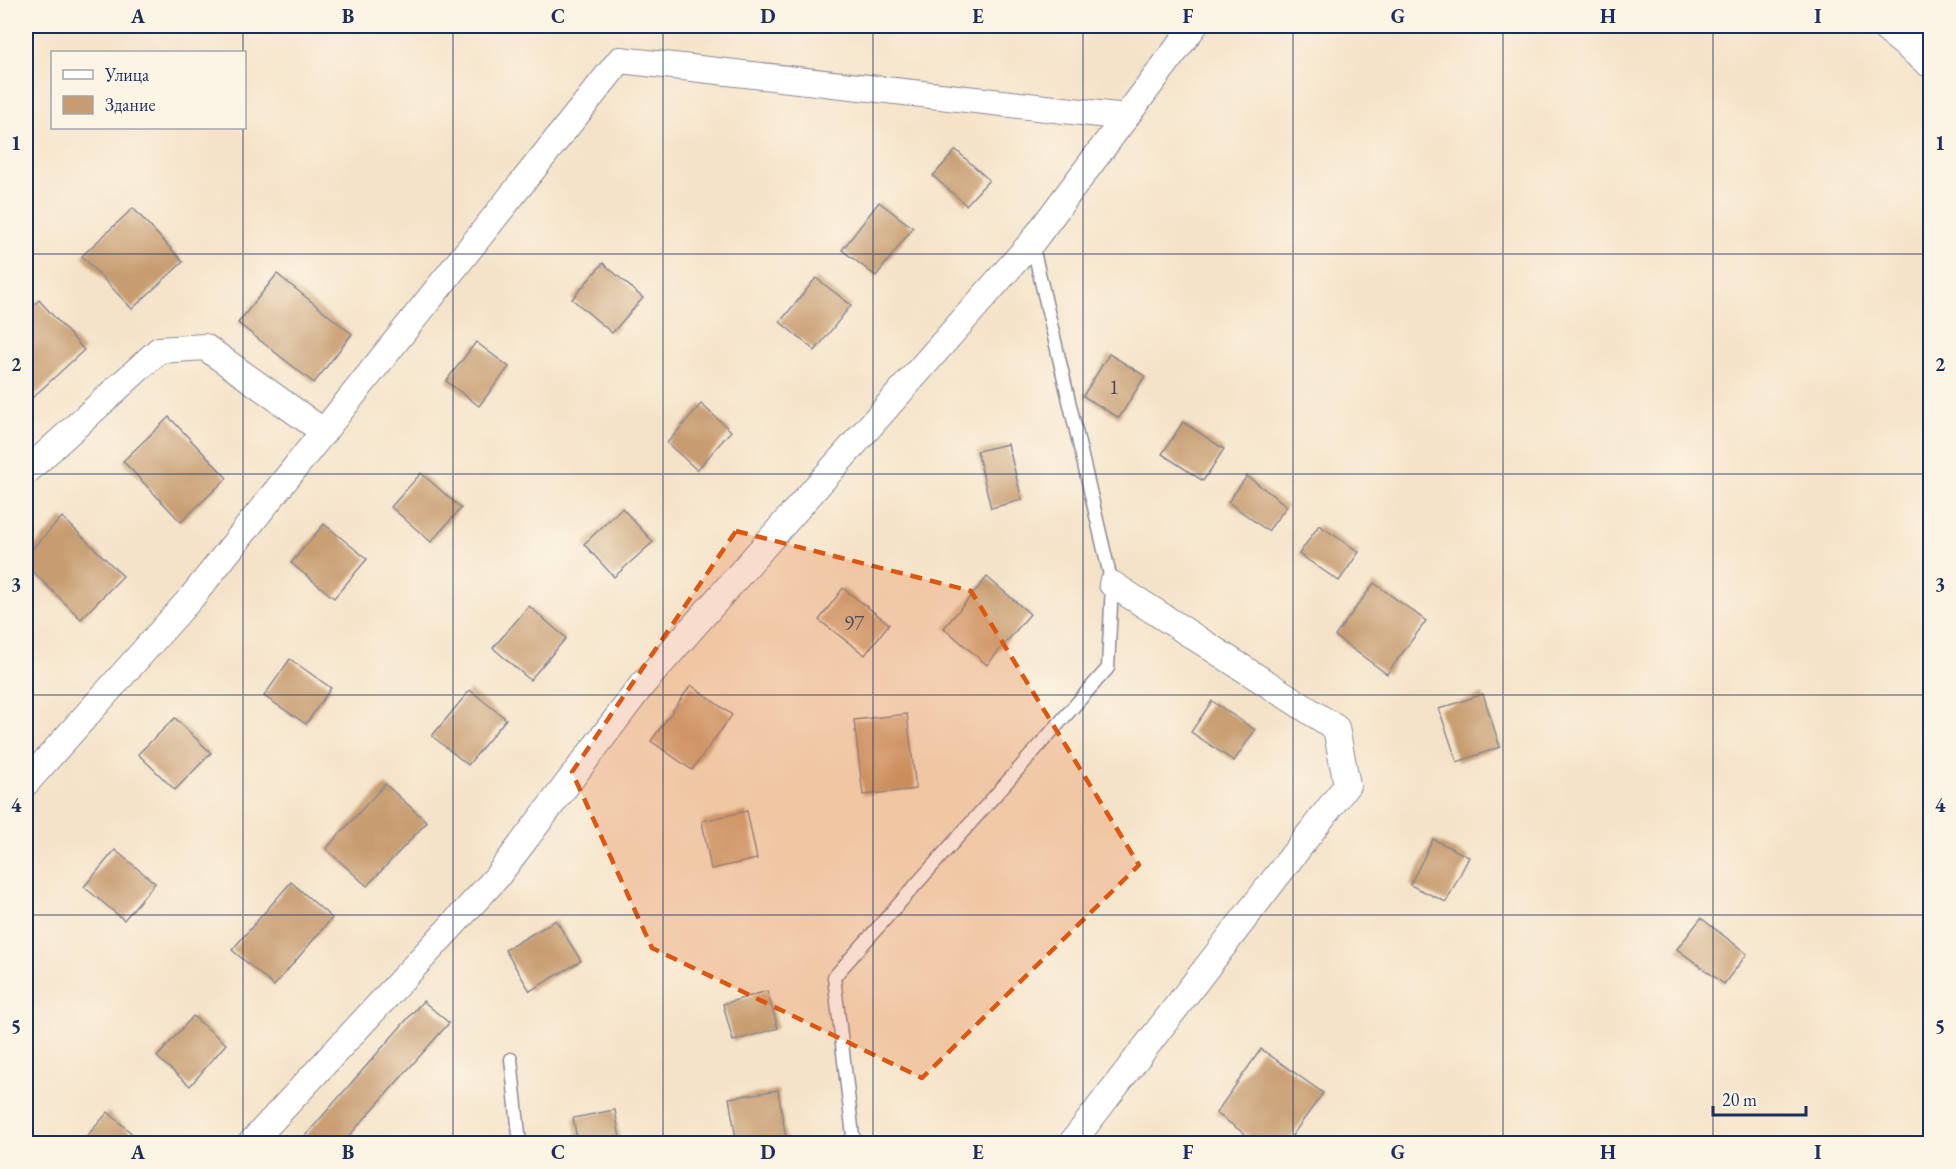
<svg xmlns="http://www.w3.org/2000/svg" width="1956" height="1169" font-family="'EB Garamond',serif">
  <rect width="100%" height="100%" fill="#fcf5e5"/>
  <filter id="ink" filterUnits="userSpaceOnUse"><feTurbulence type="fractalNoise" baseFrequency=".0167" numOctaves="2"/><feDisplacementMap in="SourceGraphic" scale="12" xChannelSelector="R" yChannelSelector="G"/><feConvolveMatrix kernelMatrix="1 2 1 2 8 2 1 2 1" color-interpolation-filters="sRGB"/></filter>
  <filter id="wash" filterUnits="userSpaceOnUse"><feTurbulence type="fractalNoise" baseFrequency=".008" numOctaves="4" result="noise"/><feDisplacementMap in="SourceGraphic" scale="24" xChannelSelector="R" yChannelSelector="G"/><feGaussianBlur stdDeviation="1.35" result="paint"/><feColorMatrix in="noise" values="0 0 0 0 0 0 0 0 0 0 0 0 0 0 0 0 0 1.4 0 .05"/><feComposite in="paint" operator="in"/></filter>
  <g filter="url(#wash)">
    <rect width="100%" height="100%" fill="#f5e3c9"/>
    <g id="blocks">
      <g fill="#c79c70">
        <polygon points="956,150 989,180 966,205 933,176"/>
        <polygon points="879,202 913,228 876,276 842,250"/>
        <polygon points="133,208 183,262 132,309 82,256"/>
        <polygon points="603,263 643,298 612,333 572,299"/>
        <polygon points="277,274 352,334 314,383 238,323"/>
        <polygon points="816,278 851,305 815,351 780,322"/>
        <polygon points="39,300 84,350 31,399 26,393 26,313"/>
        <polygon points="476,342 509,367 479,406 446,381"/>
        <polygon points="1109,354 1145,376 1119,418 1083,396"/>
        <polygon points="701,404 731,431 697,470 667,443"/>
        <polygon points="169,417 227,478 181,522 123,461"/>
        <polygon points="1183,422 1224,449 1203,481 1162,454"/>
        <polygon points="1008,444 1022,500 991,508 977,451"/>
        <polygon points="421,473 461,508 431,542 391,507"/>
        <polygon points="1247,476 1287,506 1268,531 1228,502"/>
        <polygon points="622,508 653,542 614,577 584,544"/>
        <polygon points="62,517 123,576 81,619 26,565 26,555"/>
        <polygon points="324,524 367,559 334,598 291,563"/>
        <polygon points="1319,525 1359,552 1339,581 1299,554"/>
        <polygon points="987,577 1030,614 987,665 944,628"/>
        <polygon points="1374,583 1426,621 1387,674 1335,636"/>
        <polygon points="843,588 889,624 865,655 819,620"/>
        <polygon points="529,606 566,638 530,680 493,648"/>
        <polygon points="290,659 331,688 306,724 264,696"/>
        <polygon points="691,685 732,715 692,770 651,741"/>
        <polygon points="470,690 506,719 468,765 432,736"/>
        <polygon points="1483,694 1500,747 1457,762 1439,709"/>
        <polygon points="1212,701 1255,730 1234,761 1191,732"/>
        <polygon points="907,714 916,789 863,795 854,720"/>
        <polygon points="175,718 211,753 175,790 138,754"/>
        <polygon points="385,784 427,822 367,886 326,849"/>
        <polygon points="747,811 757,859 711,869 702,821"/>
        <polygon points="1433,839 1469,857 1446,902 1410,885"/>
        <polygon points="115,850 155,883 124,920 84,887"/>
        <polygon points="291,882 332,918 274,986 232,950"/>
        <polygon points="1701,918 1747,954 1724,984 1677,949"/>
        <polygon points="556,920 581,961 530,991 505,950"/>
        <polygon points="767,991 778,1028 733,1041 723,1004"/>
        <polygon points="423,1001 449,1023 342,1144 298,1144"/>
        <polygon points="193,1016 226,1044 190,1086 157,1057"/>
        <polygon points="1261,1049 1323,1093 1286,1144 1259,1144 1216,1113"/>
        <polygon points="778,1090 787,1144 737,1144 729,1098"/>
        <polygon points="615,1110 621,1144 578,1144 573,1118"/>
        <polygon points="108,1112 139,1140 136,1144 80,1144"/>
      </g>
    </g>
  </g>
  <g filter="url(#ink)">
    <use href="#blocks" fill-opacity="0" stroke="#888994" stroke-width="1.5"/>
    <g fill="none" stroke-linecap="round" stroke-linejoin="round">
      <defs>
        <g id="service">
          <polyline points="511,1059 520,1144"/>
          <polyline points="854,1144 834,977 1108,668 1112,584 1032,243"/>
        </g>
        <g id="minor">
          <polyline points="26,472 159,350 205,347 324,432"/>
          <polyline points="26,783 191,598 620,60 1126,117"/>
          <polyline points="250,1144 496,878 642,685 1032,242 1194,26"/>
          <polyline points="1071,1144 1347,785 1336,728 1112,584"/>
        </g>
        <polyline id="tertiary" points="1887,26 1930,61"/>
      </defs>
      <use href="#service" stroke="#888994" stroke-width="15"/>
      <use href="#minor" stroke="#888994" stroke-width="28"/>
      <use href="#tertiary" stroke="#888994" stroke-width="34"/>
      <use href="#service" stroke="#fff" stroke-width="12"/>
      <use href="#minor" stroke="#fff" stroke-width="26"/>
      <use href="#tertiary" stroke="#fff" stroke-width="32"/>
    </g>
  </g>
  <path fill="#de5710" fill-opacity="0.2" stroke="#de5710" stroke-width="4.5" stroke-dasharray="12 8" stroke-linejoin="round" d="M736,531L971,591L1139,865L922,1078L652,948L572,772Z"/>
  <path fill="none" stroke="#1b2f5e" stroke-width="1.5" stroke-opacity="0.55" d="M243,26V52M453,26V1144M663,26V1144M873,26V1144M1083,26V1144M1293,26V1144M1503,26V1144M1713,26V1144M243,128V1144M26,254H1930M26,474H1930M26,695H1930M26,915H1930"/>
  <g text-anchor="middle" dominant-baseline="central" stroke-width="6" stroke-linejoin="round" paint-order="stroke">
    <g font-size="21" fill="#464a62">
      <text x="1114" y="386">1</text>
      <text x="854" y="622">97</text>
    </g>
  </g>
  <rect width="1956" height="1169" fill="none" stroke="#fcf5e5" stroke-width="66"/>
  <rect x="51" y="51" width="195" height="78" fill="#fcf5e5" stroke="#a2a6af" stroke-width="1.5"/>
  <rect x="63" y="70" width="30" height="9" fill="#ffffff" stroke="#a2a6af" stroke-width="1.5"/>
  <text x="105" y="81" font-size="18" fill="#1b2f5e">Улица</text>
  <rect x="63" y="96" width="30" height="18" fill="#c79c70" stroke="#a2a6af" stroke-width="1.5"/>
  <text x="105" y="111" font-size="18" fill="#1b2f5e">Здание</text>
  <path d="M1713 1106v9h93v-9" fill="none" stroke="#1b2f5e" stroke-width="3"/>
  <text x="1722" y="1106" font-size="18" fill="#1b2f5e" stroke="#fcf5e5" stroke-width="4.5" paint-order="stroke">20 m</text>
  <rect x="33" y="33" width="1890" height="1103" fill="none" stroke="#1b2f5e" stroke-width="2"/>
  <g font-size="20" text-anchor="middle" font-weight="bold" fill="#1b2f5e">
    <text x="138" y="23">A</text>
    <text x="348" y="23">B</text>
    <text x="558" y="23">C</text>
    <text x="768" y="23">D</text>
    <text x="978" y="23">E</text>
    <text x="1188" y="23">F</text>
    <text x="1398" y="23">G</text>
    <text x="1608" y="23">H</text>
    <text x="1818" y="23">I</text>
    <text x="16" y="150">1</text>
    <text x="1940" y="150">1</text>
    <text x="16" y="371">2</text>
    <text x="1940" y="371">2</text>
    <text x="16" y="591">3</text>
    <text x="1940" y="591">3</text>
    <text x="16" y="812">4</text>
    <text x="1940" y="812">4</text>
    <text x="16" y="1033">5</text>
    <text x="1940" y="1033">5</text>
    <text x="138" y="1159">A</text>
    <text x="348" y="1159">B</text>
    <text x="558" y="1159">C</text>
    <text x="768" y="1159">D</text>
    <text x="978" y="1159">E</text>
    <text x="1188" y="1159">F</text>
    <text x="1398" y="1159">G</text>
    <text x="1608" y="1159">H</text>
    <text x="1818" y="1159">I</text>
  </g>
</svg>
